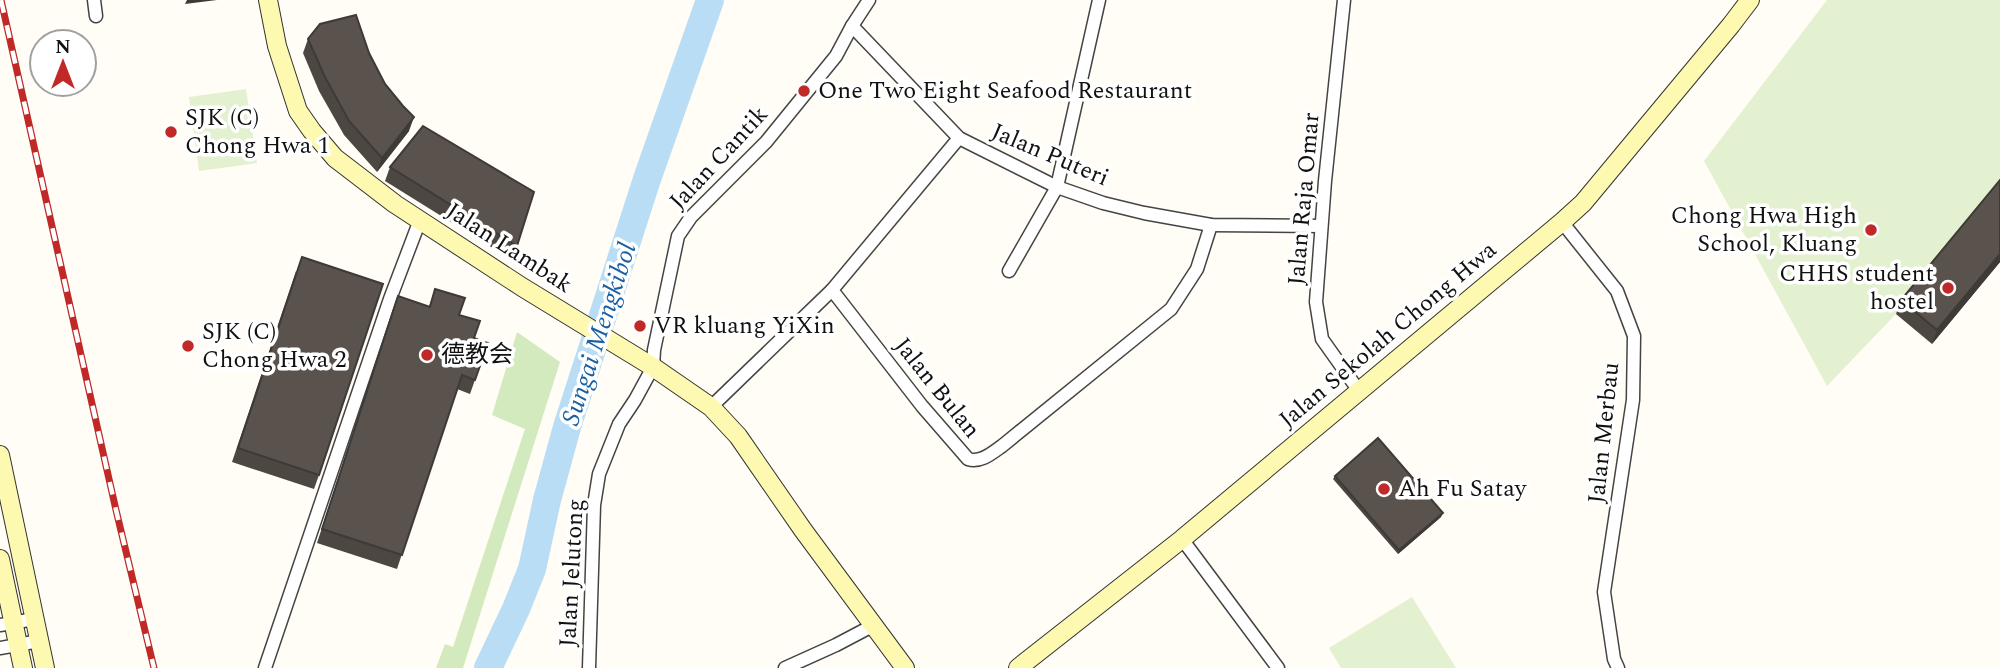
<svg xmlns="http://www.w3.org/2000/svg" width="2000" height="668" font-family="Spectral,'Noto Sans SC',serif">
  <rect width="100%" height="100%" fill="#fffdf5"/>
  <polygon fill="#d3eabe" points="517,332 560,362 463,668 436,668 445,644 453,647 525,429 492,415"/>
  <g fill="#e4f1d0">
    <polygon points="1827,0 2000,0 2000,188 1896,314 1827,386 1704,161"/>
    <polygon points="246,89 257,163 199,171 189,97"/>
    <polygon points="1412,597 1456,668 1341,668 1329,648"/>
  </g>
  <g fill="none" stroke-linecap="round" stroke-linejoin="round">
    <polyline stroke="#baddf6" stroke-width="28" points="488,668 516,609 532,569 547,500 567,427 647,179 710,0"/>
    <defs>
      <g id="street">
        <polyline points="94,0 96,16"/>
        <polyline points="1344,0 1325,181 1316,302 1322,339 1359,391"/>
        <polyline points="852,26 959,138 1057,187 1103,203 1144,213 1211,225 1321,226"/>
        <path d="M959,138L832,290L922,406L968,459C981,463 992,453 1002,446L1171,309L1197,269L1211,225"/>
        <polyline points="1562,222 1617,291 1634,336 1633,400 1604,592 1614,659 1618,668"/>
        <polyline points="1009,271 1057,187 1099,0"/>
        <polyline points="711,407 832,290"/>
        <polyline points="1182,539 1278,668"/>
        <polyline points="0,625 34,619"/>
        <polyline points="0,648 39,641"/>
        <polyline points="265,668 390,299 420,220"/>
        <polyline points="589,668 594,505 599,474 619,424 635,400 653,367 654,350 678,236 691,217 766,142 836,56 852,26 869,0"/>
        <polyline points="785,668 836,645 874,625"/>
      </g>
      <g id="secondary">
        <polyline points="268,0 277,46 298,111 312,131 335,158 395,204 522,287 653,367 711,407 738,436 803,530 905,668"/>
        <polyline points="0,455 45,668"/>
        <polyline points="0,559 23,668"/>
        <polyline points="1018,668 1182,539 1562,222 1583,203 1731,25 1750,0"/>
      </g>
    </defs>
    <use href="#street" stroke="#444" stroke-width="15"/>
    <use href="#secondary" stroke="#333" stroke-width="20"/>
    <use href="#street" stroke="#fff" stroke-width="12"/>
    <use href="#secondary" stroke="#fef9b1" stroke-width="18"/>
    <defs>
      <polyline id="rail" points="1,0 116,510 154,668"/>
    </defs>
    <use href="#rail" stroke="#c12929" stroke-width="7"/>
    <use href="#rail" stroke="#fff" stroke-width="4.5" stroke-dasharray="13" stroke-linecap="butt"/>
  </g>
  <g fill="#4d4742">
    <polygon points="308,39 369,53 409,131 377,172 344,135 319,91 303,53"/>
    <polygon points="390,167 517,246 512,260 385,181"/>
    <polygon points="2000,180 2000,262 1932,344 1896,314 1901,300"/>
    <polygon points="296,271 319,475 314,489 232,462"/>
    <polygon points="435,289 459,315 474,338 488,343 470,394 457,389 397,569 317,543 393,310 429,306"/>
    <polygon points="1335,476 1441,517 1398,554 1333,479"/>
  </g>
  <g fill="#3f3a36">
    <polygon points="187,0 217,0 185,4"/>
    <polygon points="414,117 409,131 377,172 382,158"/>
    <polygon points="2000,254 2000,262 1932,344 1937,330"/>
    <polygon points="1443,513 1441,517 1398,554 1399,550"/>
  </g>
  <g fill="#5a534d" stroke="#3f3a36" stroke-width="2">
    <polygon points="356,15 369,53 385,84 403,106 414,117 382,158 349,121 325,77 308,39 320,24"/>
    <polygon points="423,126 534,192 517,246 390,167"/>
    <polygon points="2000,180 2000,254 1937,330 1901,300"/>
    <polygon points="302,257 383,284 319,475 238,448"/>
    <polygon points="435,289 465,298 459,315 480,321 474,338 488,343 475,380 462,375 402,555 322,529 398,296 430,307"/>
    <polygon points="1378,438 1443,513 1399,550 1335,476"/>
  </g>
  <g fill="#c12929" stroke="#fff" stroke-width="2.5">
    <circle cx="804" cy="91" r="7"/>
    <circle cx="171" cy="132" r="7"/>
    <circle cx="1871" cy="230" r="7"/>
    <circle cx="1948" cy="288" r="7"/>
    <circle cx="640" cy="326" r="7"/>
    <circle cx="188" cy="346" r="7"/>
    <circle cx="427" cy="355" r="7"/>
    <circle cx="1384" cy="489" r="7"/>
  </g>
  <g text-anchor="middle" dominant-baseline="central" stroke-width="7" stroke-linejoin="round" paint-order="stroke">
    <g font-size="24" fill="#111" stroke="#fff" text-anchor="start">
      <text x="818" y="91">One Two Eight Seafood Restaurant</text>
      <text x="185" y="118">SJK (C)<tspan x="185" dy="28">Chong Hwa 1</tspan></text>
      <text x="1857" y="216" text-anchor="end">Chong Hwa High<tspan x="1857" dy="28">School, Kluang</tspan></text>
      <text x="1934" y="274" text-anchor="end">CHHS student<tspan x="1934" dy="28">hostel</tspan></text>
      <text x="654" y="326">VR kluang YiXin</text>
      <text x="202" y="332">SJK (C)<tspan x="202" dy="28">Chong Hwa 2</tspan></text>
      <text x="441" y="355">德教会</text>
      <text x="1398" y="489">Ah Fu Satay</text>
    </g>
    <g font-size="24" fill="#111" stroke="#fff">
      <text transform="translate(1050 155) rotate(23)">Jalan Puteri</text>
      <text transform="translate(719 158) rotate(-47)">Jalan Cantik</text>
      <text transform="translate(1304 199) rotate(-85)">Jalan Raja Omar</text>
      <text transform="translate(509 248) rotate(33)">Jalan Lambak</text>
      <text transform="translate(1388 335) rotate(-40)">Jalan Sekolah Chong Hwa</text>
      <text transform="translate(937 388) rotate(51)">Jalan Bulan</text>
      <text transform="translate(1604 433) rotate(-84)">Jalan Merbau</text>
      <text transform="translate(572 573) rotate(-87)">Jalan Jelutong</text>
    </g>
    <g font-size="26" font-style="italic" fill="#1a61a3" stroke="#fff">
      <text transform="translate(599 334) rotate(-72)">Sungai Mengkibol</text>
    </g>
  </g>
  <g transform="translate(63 63)"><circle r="33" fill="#ffffff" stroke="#a0a0a0" stroke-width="2"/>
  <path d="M0-5L12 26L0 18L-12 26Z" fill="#c12929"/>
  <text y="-10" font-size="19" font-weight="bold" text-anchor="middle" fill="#111111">N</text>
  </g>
</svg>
